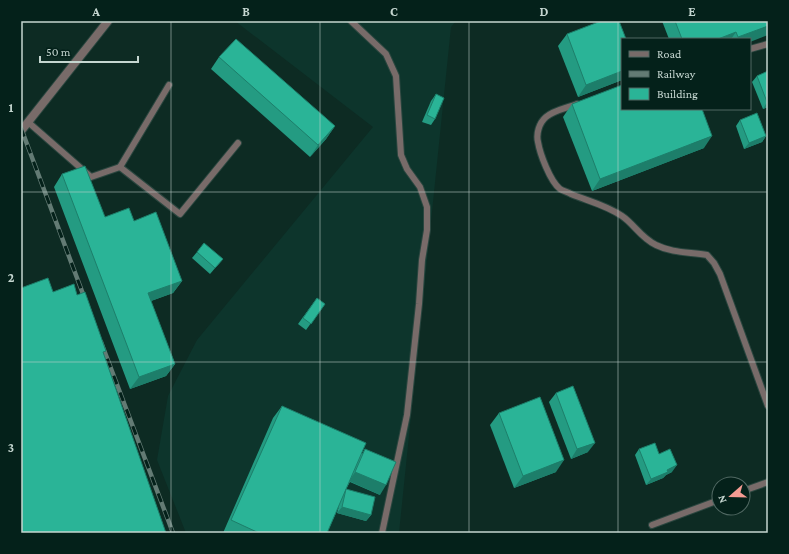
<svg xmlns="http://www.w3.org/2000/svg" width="789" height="554" font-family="'Crimson Pro',serif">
  <rect width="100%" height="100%" fill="#0d2b23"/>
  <polygon fill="#0d352c" points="235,21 456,21 451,27 399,533 186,533 157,460 168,396 197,340 373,127"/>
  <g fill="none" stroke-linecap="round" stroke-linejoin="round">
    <defs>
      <g id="lane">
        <polyline points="351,21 386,54 396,76 401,155 407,169 420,187 427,207 427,230 422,260 419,304 407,415 382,533"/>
        <polyline points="750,49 768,44"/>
        <path d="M577,104C567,108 554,110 546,117C539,123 536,134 538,142C540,154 550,181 560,189C563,191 568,192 571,194C588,201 606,205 622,216C634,224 641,238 656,245C672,253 690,252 707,255L714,263L720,274L768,406"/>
        <polyline points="28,122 91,177 120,167 180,214 238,143"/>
        <polyline points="120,167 169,85"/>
        <polyline points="743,491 768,482"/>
        <polyline points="652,525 719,500"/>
      </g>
      <polyline id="street" points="21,131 108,21"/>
    </defs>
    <use href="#lane" stroke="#2a463f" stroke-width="8"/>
    <use href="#street" stroke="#2a463f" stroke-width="10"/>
    <use href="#lane" stroke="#786b69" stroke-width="6"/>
    <use href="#street" stroke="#786b69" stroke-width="8"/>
    <defs>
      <g id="rail">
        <polyline points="21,128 86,302"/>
        <polyline points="101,342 173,533"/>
      </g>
    </defs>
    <use href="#rail" stroke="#637b74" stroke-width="4.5"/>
    <use href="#rail" stroke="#04211a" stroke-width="3" stroke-dasharray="9" stroke-linecap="butt"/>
  </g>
  <g fill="#249b82">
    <polygon points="662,21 768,21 750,39 669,39"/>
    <polygon points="567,34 622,39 622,80 578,97 558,46"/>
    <polygon points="219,57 335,126 326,139 310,157 211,69"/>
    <polygon points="768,71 768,107 763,109 752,82 757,76"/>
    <polygon points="436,94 435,119 431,125 422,122 431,101"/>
    <polygon points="572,104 704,148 592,191 563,117"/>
    <polygon points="740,120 766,136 762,142 744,149 736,126"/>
    <polygon points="62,174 105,217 134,221 182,281 173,293 151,301 175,364 166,376 130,389 54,187"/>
    <polygon points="197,252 223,259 210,274 192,258"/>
    <polygon points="317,298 325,304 306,330 298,324"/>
    <polygon points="556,393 588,452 571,459 549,402"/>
    <polygon points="282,406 362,454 365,449 380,495 350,482 346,489 371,515 366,521 337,513 339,506 327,533 223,533 273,418"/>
    <polygon points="499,413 556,472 514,488 490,425"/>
    <polygon points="639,449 659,454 672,472 666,475 663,478 646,485 635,455"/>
  </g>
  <g fill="#1d7e6a">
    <polygon points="768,26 768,35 750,42 750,39 737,39 738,37"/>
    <polygon points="736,32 731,39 718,39"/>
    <polygon points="622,71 622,80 578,97 586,85"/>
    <polygon points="767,102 768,102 768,107 763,109"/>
    <polygon points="335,126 326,139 310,157 318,145"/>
    <polygon points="712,136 704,148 592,191 600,179"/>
    <polygon points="766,136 762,142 744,149 749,143"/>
    <polygon points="182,281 173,293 140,305 148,293"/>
    <polygon points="175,364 166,376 130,389 139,377"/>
    <polygon points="595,443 588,452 571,459 577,449"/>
    <polygon points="564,460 556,472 514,488 523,476"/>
    <polygon points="677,465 672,472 666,475 663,478 646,485 651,479 667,470"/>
    <polygon points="355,472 386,485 380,495 349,481"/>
    <polygon points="342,507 371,515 366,521 337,513"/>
  </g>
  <g fill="#2ab497" stroke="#1d7e6a">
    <polygon points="601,21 619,21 626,39 622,39 622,71 586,85 567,34"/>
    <polygon points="675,21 768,21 768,26 738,37 736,32 718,39 682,39"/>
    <polygon points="236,39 335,126 318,145 219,57"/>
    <polygon points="768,71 768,102 767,102 757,76"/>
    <polygon points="622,85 622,109 702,109 712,136 600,179 572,104"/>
    <polygon points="436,94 444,98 435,119 427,115"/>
    <polygon points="757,113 766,136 749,143 740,120"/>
    <polygon points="85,166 105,217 129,208 134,221 156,212 182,281 148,293 175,364 139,377 62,174"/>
    <polygon points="204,243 223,259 215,268 197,252"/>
    <polygon points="48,278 53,292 74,284 77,295 85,292 106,351 103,352 166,533 21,533 21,288"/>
    <polygon points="317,298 325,304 311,324 303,318"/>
    <polygon points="573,386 595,443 577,449 556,393"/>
    <polygon points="540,397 564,460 523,476 499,413"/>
    <polygon points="282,406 366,443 327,533 259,533 231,520"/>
    <polygon points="655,443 659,454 670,449 677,465 667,470 668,472 651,479 639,449"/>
    <polygon points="365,449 396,462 386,485 355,472"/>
    <polygon points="346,489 375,497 371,515 342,507"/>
  </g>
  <path fill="none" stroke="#c5d6d0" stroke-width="1" stroke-opacity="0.55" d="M171,21V533M320,21V533M469,21V533M618,21V533M21,192H768M21,362H768"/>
  <rect width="789" height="554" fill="none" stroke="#04211a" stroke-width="44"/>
  <rect x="621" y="38" width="130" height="72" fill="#04211a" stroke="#516963"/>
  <rect x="629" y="51" width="20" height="6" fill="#786b69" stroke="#516963"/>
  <text x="657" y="58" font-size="12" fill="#c5d6d0">Road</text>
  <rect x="629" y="71" width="20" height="6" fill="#637b74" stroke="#516963"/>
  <text x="657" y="78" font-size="12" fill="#c5d6d0">Railway</text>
  <rect x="629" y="88" width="20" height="12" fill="#2ab497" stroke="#516963"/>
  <text x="657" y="98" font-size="12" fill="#c5d6d0">Building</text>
  <g transform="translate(731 496) rotate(250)"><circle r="19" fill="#04211a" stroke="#516963"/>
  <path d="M0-3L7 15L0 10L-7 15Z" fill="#f59c93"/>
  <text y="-6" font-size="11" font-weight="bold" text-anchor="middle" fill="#c5d6d0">N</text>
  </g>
  <path d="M40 56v6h98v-6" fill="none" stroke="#c5d6d0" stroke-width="2"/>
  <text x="46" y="56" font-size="12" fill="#c5d6d0" stroke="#04211a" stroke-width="3" paint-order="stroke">50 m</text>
  <rect x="22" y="22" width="745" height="510" fill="none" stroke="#c5d6d0" stroke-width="1.5"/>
  <g font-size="13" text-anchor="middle" font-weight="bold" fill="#c5d6d0">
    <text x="96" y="16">A</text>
    <text x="246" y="16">B</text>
    <text x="394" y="16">C</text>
    <text x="544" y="16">D</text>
    <text x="692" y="16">E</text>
    <text x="11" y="112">1</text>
    <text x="11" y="282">2</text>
    <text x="11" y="452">3</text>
  </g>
</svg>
